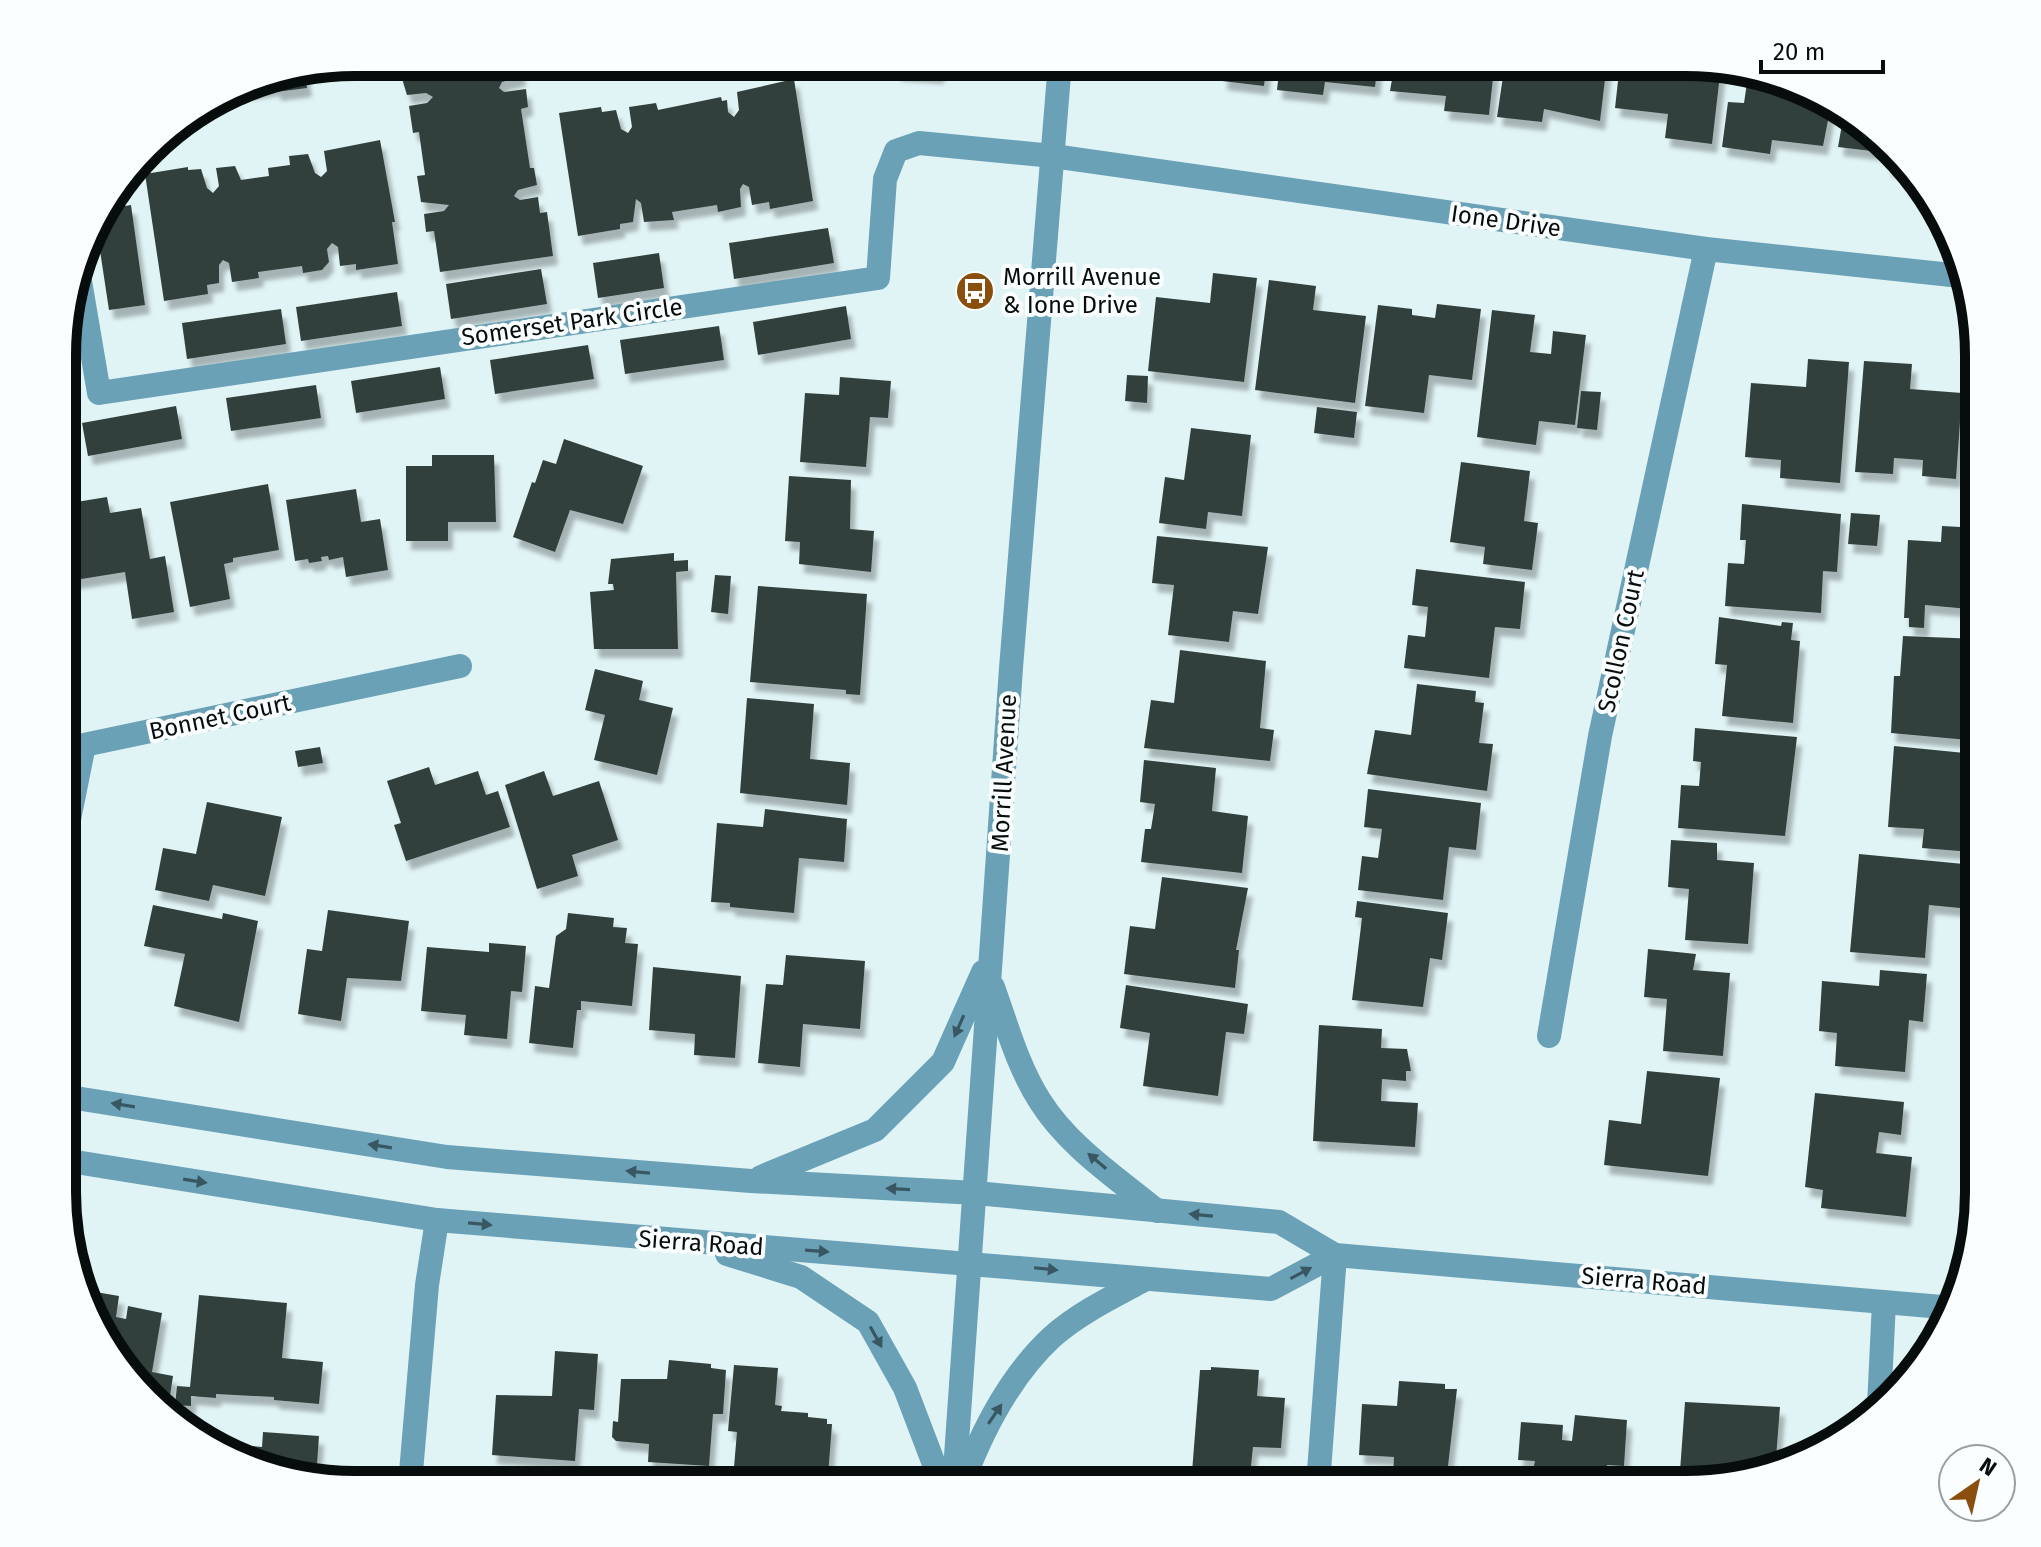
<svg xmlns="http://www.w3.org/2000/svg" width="2041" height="1547" font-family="'Fira Sans',sans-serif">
  <defs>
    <filter id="shadow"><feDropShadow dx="5" dy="9" stdDeviation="2" flood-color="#0004"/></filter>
  </defs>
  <rect width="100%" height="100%" fill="#e1f4f5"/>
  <g fill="#33413c" filter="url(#shadow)">
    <polygon points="397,62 519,62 521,77 502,82 499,88 504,92 526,89 528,107 521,109 530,168 534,168 537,185 518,190 514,196 520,200 538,197 540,213 547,212 553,256 440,272 434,231 426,232 424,214 444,211 449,205 421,202 417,176 425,175 419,132 413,133 409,106 427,103 433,97 426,93 407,95"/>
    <polygon points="884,62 940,62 939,75 896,72 896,65"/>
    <polygon points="1224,62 1267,62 1264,86 1222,81"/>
    <polygon points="1280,62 1378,62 1375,87 1325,82 1323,95 1277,90"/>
    <polygon points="1395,62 1476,63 1476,68 1494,69 1489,115 1444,111 1446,96 1390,91"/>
    <polygon points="1505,63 1607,63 1600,121 1544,109 1542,122 1497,117"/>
    <polygon points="1620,63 1705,63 1721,66 1712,144 1665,138 1668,114 1615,108"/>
    <polygon points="304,70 307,88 276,92 275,87 248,91 247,85 260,78"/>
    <polygon points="1736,70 1798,84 1831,105 1823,146 1772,140 1770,154 1722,147 1728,102 1744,103 1748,76 1736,74"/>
    <polygon points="794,79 813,201 770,209 769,202 752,205 749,187 743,184 740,189 741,207 718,212 717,205 672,212 674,220 644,222 641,203 636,199 633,222 620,224 620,229 578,236 559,113 601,107 602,112 616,110 621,129 628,133 632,127 629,107 656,103 658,110 721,97 722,101 727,100 728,112 734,117 739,110 737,92"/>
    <polygon points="1844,113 1879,134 1906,170 1887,168 1888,153 1838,147"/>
    <polygon points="380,140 395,222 392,222 398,264 356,270 356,264 340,266 338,247 332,243 327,249 329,262 322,270 303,273 302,266 258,272 259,278 232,282 229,263 223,260 219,265 219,283 207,285 208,294 164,301 145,174 188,167 188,170 201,169 207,188 213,193 219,186 216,168 235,166 241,180 269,176 268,168 290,165 289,156 308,154 315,173 321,177 327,171 324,151"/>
    <polygon points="131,205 145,305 109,310 96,224 101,210"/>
    <polygon points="828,228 834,263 734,279 729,243"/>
    <polygon points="659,253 664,288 598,298 593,263"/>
    <polygon points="541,269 547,304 451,319 446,284"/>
    <polygon points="1213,273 1257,278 1244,382 1148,371 1156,297 1210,303"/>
    <polygon points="1269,280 1316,286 1313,310 1366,316 1355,403 1255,390"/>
    <polygon points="397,292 402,326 301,341 296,307"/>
    <polygon points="1437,304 1481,309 1472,380 1429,375 1424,413 1365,406 1378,305 1412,309 1412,315 1435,318"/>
    <polygon points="846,306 851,339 758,355 753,322"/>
    <polygon points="281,309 286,344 187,359 182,323"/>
    <polygon points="1492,310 1535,315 1530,352 1551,354 1553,331 1586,335 1575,425 1539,421 1536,445 1477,437"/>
    <polygon points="719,326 724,360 625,374 620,340"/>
    <polygon points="588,345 594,379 495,394 490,360"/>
    <polygon points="1808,359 1849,362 1840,483 1780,478 1781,460 1745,457 1751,383 1806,387"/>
    <polygon points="1864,361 1912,364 1910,389 1962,393 1956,479 1922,476 1923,460 1894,458 1893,474 1855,472"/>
    <polygon points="440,367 445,399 356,413 351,381"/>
    <polygon points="1976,373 1979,373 1979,478 1969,478"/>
    <polygon points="1127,375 1148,376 1147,403 1125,401"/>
    <polygon points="840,377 891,381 888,418 870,417 866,467 800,462 805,393 839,395"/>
    <polygon points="316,385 321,418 231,431 226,398"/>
    <polygon points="1581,391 1601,392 1597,430 1577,428"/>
    <polygon points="176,406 182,439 88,456 82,423"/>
    <polygon points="1317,407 1357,412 1354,438 1314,433"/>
    <polygon points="1191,428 1251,435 1242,516 1208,512 1206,529 1159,523 1165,477 1184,480"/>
    <polygon points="564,439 643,466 623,524 570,510 555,552 513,537 532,482 535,483 543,460 556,464"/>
    <polygon points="432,455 494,455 496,522 448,522 448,541 406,541 406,466 432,466"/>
    <polygon points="1461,462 1530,471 1524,521 1538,523 1532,570 1483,564 1485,547 1450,542"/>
    <polygon points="789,476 851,480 850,529 874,531 871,572 799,564 800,542 785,541"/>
    <polygon points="268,484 279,550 233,558 233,562 224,564 230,599 190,607 170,502"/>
    <polygon points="356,489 361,522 380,519 388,570 346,577 343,557 329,560 328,556 321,557 322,561 309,563 308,559 295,561 286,500"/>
    <polygon points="107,497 110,513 141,508 150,559 165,556 174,612 132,619 125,572 69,581 64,553 64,504"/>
    <polygon points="1742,504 1841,514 1837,572 1823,571 1821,613 1725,606 1728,563 1744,564 1746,540 1740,540"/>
    <polygon points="1851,513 1880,515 1877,546 1848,544"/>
    <polygon points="1942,526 1979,528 1979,629 1967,628 1969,609 1925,605 1924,628 1909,627 1909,618 1904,618 1908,540 1941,542"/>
    <polygon points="1157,536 1268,547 1258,614 1233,611 1229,642 1168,635 1174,585 1152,583"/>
    <polygon points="674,553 674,561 688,560 688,571 676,572 678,649 594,649 590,592 614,590 613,584 608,584 611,559"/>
    <polygon points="1416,569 1525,582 1520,629 1495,627 1489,678 1404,668 1408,635 1425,637 1428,607 1412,605"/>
    <polygon points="715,575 731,576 728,614 711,612"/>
    <polygon points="758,586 867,594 860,695 846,694 846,690 750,682"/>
    <polygon points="1719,617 1781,626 1782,622 1793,623 1791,640 1800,641 1793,723 1722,716 1727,665 1715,664"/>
    <polygon points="1903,636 1979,639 1979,741 1891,733 1894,676 1900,676"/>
    <polygon points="1180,650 1266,661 1260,728 1274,730 1270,761 1144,748 1151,700 1174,703"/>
    <polygon points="595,669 643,681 639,700 673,708 657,775 594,760 605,715 585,710"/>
    <polygon points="1417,684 1476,691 1475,702 1484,703 1479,743 1493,744 1487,791 1367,774 1375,730 1411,735"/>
    <polygon points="747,698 814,704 810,759 850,763 847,805 740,793"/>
    <polygon points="1695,728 1797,737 1785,836 1678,828 1681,785 1699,786 1701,762 1693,761"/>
    <polygon points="1894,746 1965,753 1961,804 1975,804 1972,852 1922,848 1924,829 1888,827"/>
    <polygon points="320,747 323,763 298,767 295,751"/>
    <polygon points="1144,760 1216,768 1212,811 1248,816 1242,873 1141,862 1145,829 1151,829 1155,804 1140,802"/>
    <polygon points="429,767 435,785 478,771 486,795 498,791 510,827 406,861 394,825 401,823 387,781"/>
    <polygon points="544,771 553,796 599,781 618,840 572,855 578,876 537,889 505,785"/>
    <polygon points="1368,789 1481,803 1476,850 1449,847 1443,900 1358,890 1362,856 1378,858 1382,829 1364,827"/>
    <polygon points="207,802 282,817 265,896 213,885 209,901 155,890 163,848 196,854"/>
    <polygon points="765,809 847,819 844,862 799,858 794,913 730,907 730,903 711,902 717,823 763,827"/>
    <polygon points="1671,840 1717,843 1717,860 1754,863 1748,944 1685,940 1689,889 1668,887"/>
    <polygon points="1859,854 1964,864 1960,908 1929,905 1925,958 1850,952"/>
    <polygon points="1162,877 1248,888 1236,950 1239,950 1235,988 1124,974 1130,926 1155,929"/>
    <polygon points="1357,901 1448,913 1442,960 1430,958 1423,1007 1352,1000 1362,918 1355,917"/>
    <polygon points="153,905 222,919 223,913 258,921 239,1022 174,1006 185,954 144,946"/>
    <polygon points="328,910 409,921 401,981 347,978 341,1021 298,1014 307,949 322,951"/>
    <polygon points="568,913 614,918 613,927 627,928 625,943 638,944 632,1006 581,1001 581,1010 577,1010 573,1048 529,1043 535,986 549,988 556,936 566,929"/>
    <polygon points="489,943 526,946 522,992 511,991 507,1039 464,1035 466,1015 421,1011 427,947 489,952"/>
    <polygon points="1648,949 1696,954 1693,970 1730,973 1723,1056 1663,1051 1667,999 1644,997"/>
    <polygon points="786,955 865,961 860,1029 803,1024 800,1067 758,1063 766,984 783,985"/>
    <polygon points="653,967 741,976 735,1058 694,1055 695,1034 649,1030"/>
    <polygon points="1880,970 1927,974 1923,1022 1909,1020 1905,1072 1835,1066 1837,1033 1819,1031 1822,981 1879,986"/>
    <polygon points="1126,985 1248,1004 1244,1034 1226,1032 1218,1096 1143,1086 1150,1033 1120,1028"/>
    <polygon points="1319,1025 1382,1029 1381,1048 1407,1049 1411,1071 1406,1071 1406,1081 1382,1079 1381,1101 1418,1103 1415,1147 1313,1141"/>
    <polygon points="1647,1071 1720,1078 1708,1176 1604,1165 1609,1120 1641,1124"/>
    <polygon points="1815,1093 1904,1102 1901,1135 1879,1132 1876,1153 1912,1157 1906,1217 1821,1208 1823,1190 1805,1187"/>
    <polygon points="84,1290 119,1296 116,1317 126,1319 128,1306 162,1313 152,1372 173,1376 167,1415 92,1322"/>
    <polygon points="199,1295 287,1303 282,1358 323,1362 319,1404 274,1400 274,1397 216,1394 216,1398 191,1396 191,1406 175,1405 177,1386 190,1387"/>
    <polygon points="555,1351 598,1354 594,1410 579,1409 575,1461 492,1455 496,1395 552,1396"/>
    <polygon points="669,1360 711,1364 711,1368 726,1370 723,1414 713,1414 709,1466 648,1462 649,1444 616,1441 612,1437 613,1421 618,1422 621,1379 667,1379"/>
    <polygon points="734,1365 778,1368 775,1405 782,1406 781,1411 808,1413 808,1417 827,1419 827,1424 832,1424 828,1476 824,1476 823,1481 813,1480 813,1485 739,1485 740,1468 734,1467 737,1432 728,1431"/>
    <polygon points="1211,1367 1259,1370 1257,1396 1285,1398 1281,1448 1253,1447 1251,1466 1261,1467 1260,1485 1191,1485 1200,1370 1211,1370"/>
    <polygon points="1399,1381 1445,1384 1445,1389 1457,1389 1446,1483 1382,1485 1383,1476 1393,1476 1394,1457 1359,1455 1362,1404 1397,1406"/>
    <polygon points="1685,1402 1780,1407 1776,1458 1788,1459 1788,1461 1679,1485"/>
    <polygon points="1575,1415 1627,1420 1624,1466 1607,1465 1606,1485 1530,1485 1535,1461 1518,1460 1521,1422 1563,1425 1562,1440 1572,1441"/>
    <polygon points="263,1432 319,1436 316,1479 243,1463 210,1442 262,1447"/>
  </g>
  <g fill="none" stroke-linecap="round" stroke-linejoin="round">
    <g stroke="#6aa1b7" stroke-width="24">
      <polyline points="79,275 99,393 878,278 885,179 896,151 919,143 1053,156 1706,249 1961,276"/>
      <polyline points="63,849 84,745 460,666"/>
      <path d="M993,987C1007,1026 1018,1067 1040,1101C1068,1146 1117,1178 1157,1211"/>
      <polyline points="1549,1036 1600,736 1706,249"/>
      <polyline points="63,1096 447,1157 751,1181 976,1193 1279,1222 1335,1255 1954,1308"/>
      <polyline points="63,1160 437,1220 1271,1289 1335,1255"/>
      <polyline points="761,1177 875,1130 943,1062 983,972"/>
      <polyline points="727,1254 801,1277 868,1322 905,1388 942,1485"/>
      <polyline points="1879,1406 1884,1302"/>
      <path d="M963,1482C982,1431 1011,1375 1052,1337C1079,1313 1114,1296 1146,1279"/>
      <polyline points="410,1484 427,1285 437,1220"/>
      <polyline points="954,1485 1011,668 1060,62"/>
      <polyline points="1318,1485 1335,1255"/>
    </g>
  </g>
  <defs><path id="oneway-solid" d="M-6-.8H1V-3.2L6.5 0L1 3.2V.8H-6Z" transform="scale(2)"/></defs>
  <g fill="#385762">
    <use href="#oneway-solid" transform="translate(959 1026) rotate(114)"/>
    <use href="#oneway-solid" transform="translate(123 1105) rotate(-171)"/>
    <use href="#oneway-solid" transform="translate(380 1146) rotate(-171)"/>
    <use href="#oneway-solid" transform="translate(1097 1161) rotate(-140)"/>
    <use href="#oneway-solid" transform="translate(638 1172) rotate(-175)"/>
    <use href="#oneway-solid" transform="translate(195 1181) rotate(9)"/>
    <use href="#oneway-solid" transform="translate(898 1189) rotate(-177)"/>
    <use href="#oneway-solid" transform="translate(1201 1215) rotate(-175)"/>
    <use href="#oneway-solid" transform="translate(480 1224) rotate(5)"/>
    <use href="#oneway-solid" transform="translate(817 1251) rotate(4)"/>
    <use href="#oneway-solid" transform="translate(1046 1269) rotate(6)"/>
    <use href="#oneway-solid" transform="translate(1301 1273) rotate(-28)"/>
    <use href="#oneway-solid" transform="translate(876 1337) rotate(61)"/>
    <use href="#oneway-solid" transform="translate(995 1414) rotate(-56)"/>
  </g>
  <defs>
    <symbol id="bus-disc" viewBox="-11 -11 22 22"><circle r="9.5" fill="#8b4f0d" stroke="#fafefe"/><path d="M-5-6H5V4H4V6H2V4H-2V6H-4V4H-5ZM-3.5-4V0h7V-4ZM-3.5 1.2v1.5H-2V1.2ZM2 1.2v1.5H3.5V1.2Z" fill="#fff"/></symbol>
  </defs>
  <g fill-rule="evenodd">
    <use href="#bus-disc" x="953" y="269" width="44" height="44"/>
  </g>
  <g text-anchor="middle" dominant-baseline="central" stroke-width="8" stroke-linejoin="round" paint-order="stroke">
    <g font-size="24" fill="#070d0d" stroke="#fafefe">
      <text transform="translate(1506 221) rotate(8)">Ione Drive</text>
      <text transform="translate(572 322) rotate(-8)">Somerset Park Circle</text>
      <text transform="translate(1621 641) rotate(-78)">Scollon Court</text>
      <text transform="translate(220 717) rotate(-12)">Bonnet Court</text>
      <text transform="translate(1004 773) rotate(-87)">Morrill Avenue</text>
      <text transform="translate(701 1243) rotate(4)">Sierra Road</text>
      <text transform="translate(1644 1281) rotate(5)">Sierra Road</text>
    </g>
    <g font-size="24" fill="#070d0d" stroke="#fafefe" text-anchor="start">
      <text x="1003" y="277">Morrill Avenue<tspan x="1003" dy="28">&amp; Ione Drive</tspan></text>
    </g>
  </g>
  <path d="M0 0H2041V1547H0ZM355 76H1686A279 279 0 0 1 1965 355V1192A279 279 0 0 1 1686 1471H355A279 279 0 0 1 76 1192V355A279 279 0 0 1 355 76Z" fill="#fafefe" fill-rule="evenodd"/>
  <path fill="none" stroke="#070d0d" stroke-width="10" d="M355 76H1686A279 279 0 0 1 1965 355V1192A279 279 0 0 1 1686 1471H355A279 279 0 0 1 76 1192V355A279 279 0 0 1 355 76Z"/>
  <g transform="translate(1977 1483) rotate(34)"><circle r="38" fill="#fafefe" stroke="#999e9e" stroke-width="2"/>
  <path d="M0-6L14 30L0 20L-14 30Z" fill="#8b4f0d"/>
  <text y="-12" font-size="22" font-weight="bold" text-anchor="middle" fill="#070d0d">N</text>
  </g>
  <path d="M1761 60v12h122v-12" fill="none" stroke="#070d0d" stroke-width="4"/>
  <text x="1773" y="60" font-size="24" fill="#070d0d" stroke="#fafefe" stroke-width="6" paint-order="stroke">20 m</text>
</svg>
